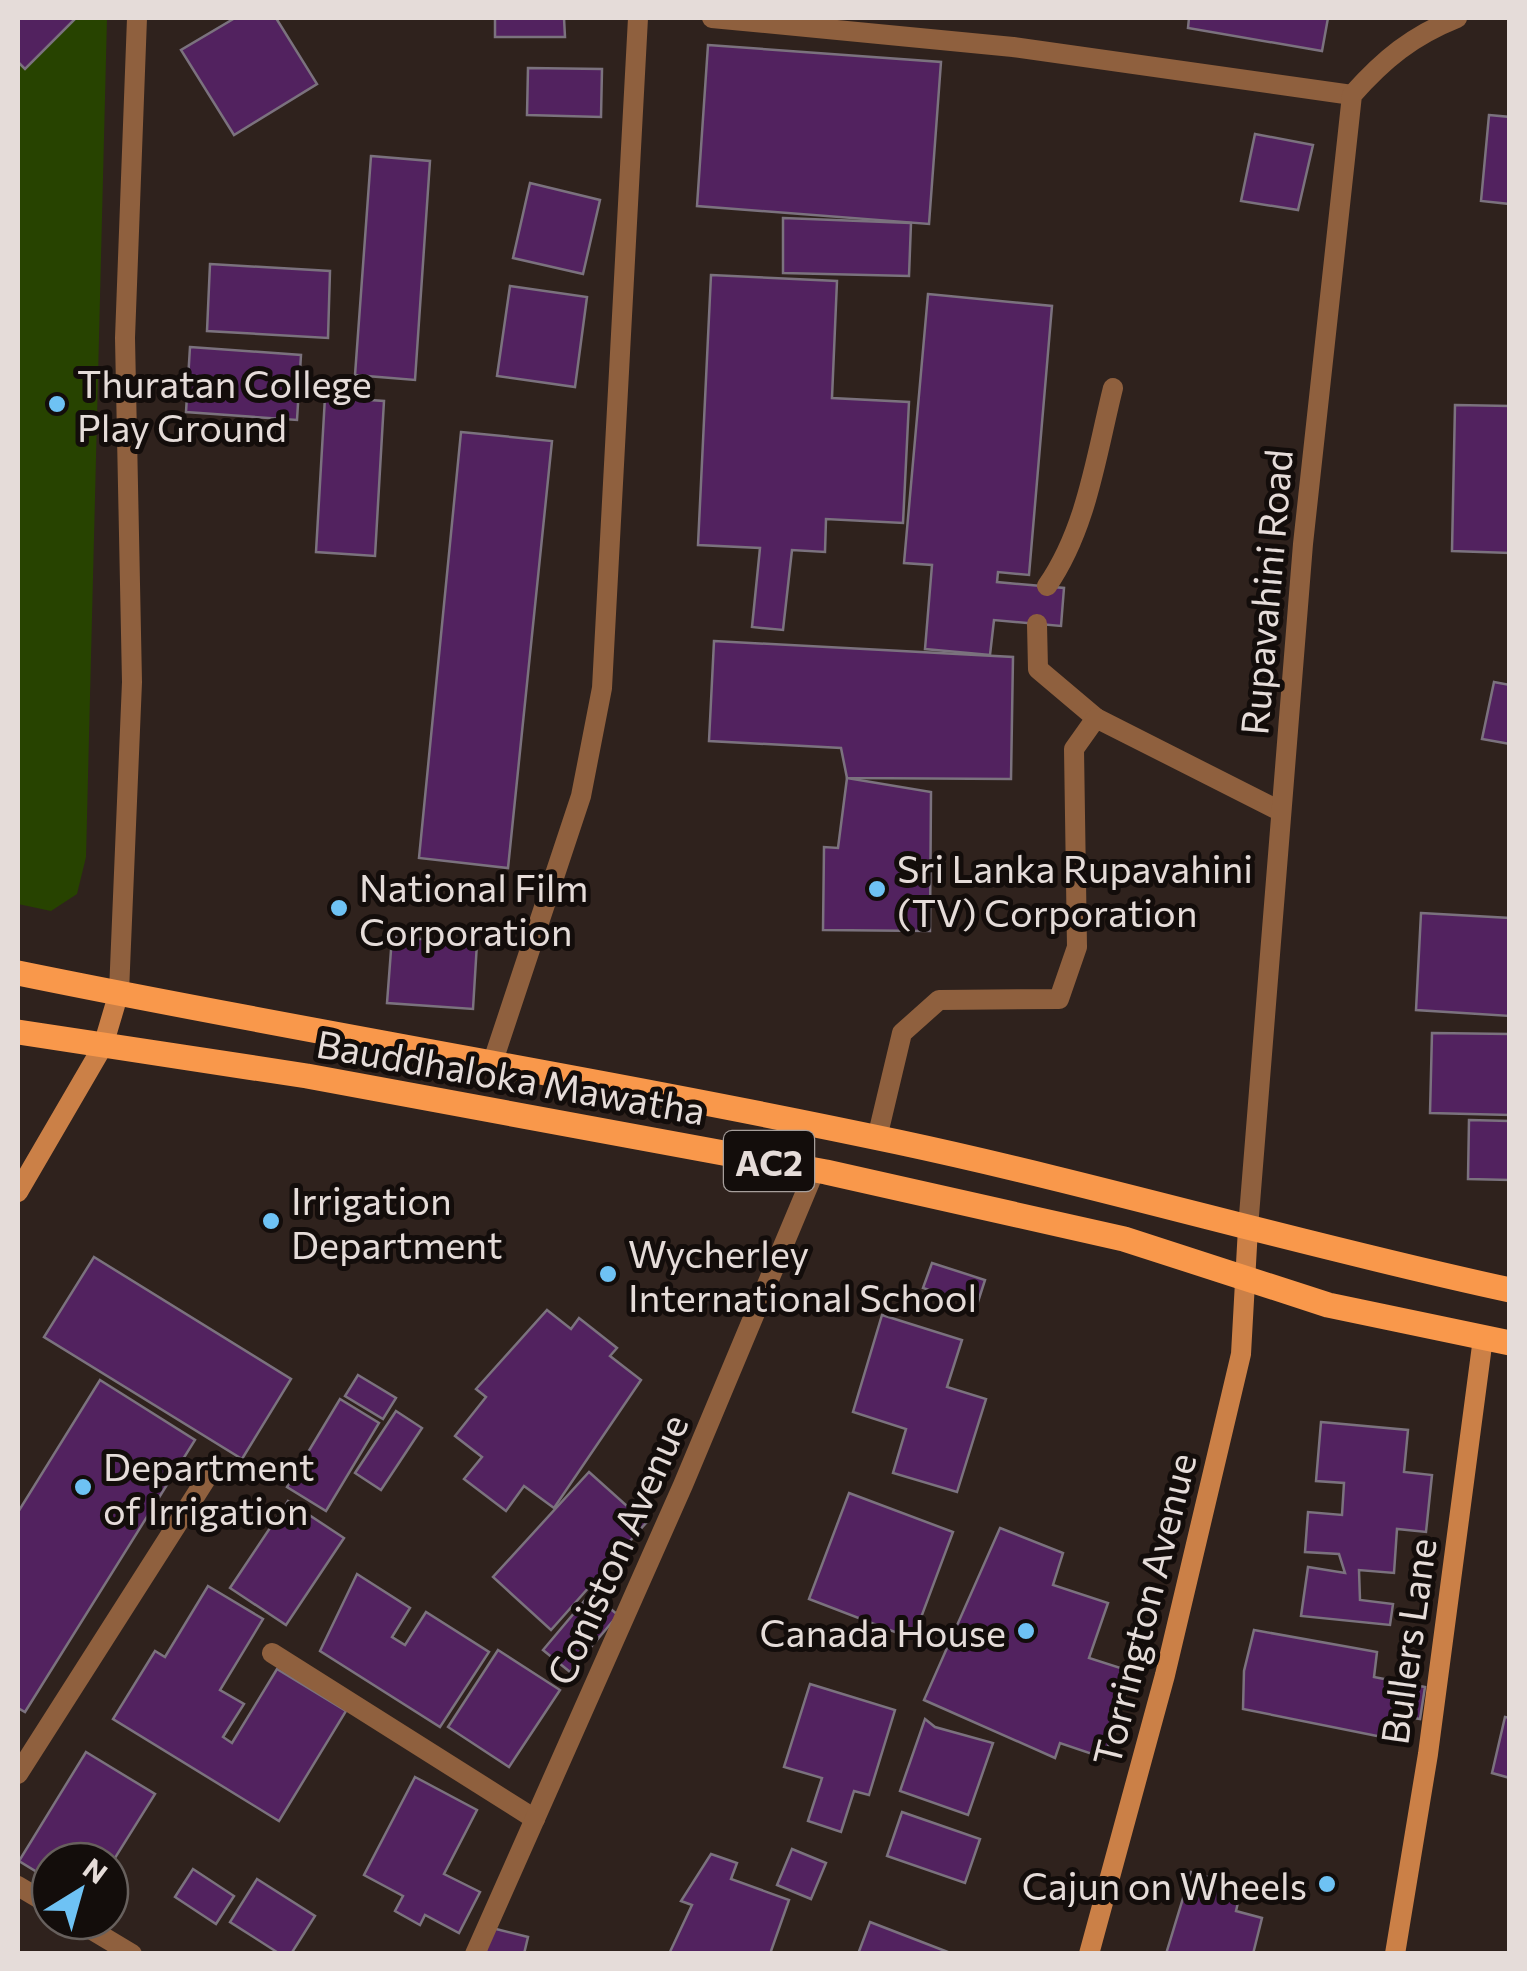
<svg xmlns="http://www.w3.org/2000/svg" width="1527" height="1971" font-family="Commissioner,sans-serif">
  <rect width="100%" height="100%" fill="#2f221d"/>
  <polygon fill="#274300" points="18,18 107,18 86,857 77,894 51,911 18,904"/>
  <g fill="#52225f" stroke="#7b727e" stroke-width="2.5">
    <polygon points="18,18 76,18 25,69 18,62"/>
    <polygon points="235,18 276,18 317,84 234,135 181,50"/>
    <polygon points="495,18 564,18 565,37 495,37"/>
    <polygon points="1189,18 1328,18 1322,51 1188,28"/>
    <polygon points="708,45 941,62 929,224 697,206"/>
    <polygon points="528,68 602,69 601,117 527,115"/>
    <polygon points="1489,115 1510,117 1510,204 1481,201"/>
    <polygon points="1255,134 1313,145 1298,210 1241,201"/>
    <polygon points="371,156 430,161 415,380 355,375"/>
    <polygon points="530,183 600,200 583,274 513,258"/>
    <polygon points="783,218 911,223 909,276 783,273"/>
    <polygon points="210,264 330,271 328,338 207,331"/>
    <polygon points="711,275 837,281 832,398 909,402 903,523 826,519 825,552 792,550 783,630 752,627 760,548 698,545"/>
    <polygon points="510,286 587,297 575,387 497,376"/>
    <polygon points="928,294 1052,306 1029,575 998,572 997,582 1064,588 1061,626 994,620 990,655 925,649 932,565 904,563"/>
    <polygon points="190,347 301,355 297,420 186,412"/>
    <polygon points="325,397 384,401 375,556 316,552"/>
    <polygon points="1455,405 1510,406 1510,553 1452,551"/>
    <polygon points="461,432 552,441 508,868 419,858"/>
    <polygon points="714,641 1013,657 1011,779 847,778 841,748 709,741"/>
    <polygon points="1494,682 1510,685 1510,744 1482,739"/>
    <polygon points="847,778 931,792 930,931 823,930 824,847 838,848"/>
    <polygon points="1421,913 1510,918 1510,1016 1416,1010"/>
    <polygon points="392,937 477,943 473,1009 387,1003"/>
    <polygon points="1432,1033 1510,1034 1510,1115 1430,1113"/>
    <polygon points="1469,1120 1510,1121 1510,1180 1468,1179"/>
    <polygon points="94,1257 291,1379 242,1459 44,1337"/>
    <polygon points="932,1263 985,1280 977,1305 923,1288"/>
    <polygon points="547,1310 571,1329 579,1318 617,1348 610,1356 641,1380 554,1508 524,1486 506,1511 464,1479 482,1457 455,1436 486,1397 476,1389"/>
    <polygon points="882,1315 962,1340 947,1387 986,1399 957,1492 893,1473 906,1429 853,1412"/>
    <polygon points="358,1375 396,1398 383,1419 345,1396"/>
    <polygon points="100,1380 195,1440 25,1712 18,1708 18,1512"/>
    <polygon points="340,1399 379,1423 326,1511 287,1487"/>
    <polygon points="396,1411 422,1428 381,1490 355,1473"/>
    <polygon points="1321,1422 1408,1430 1404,1472 1432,1475 1426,1532 1397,1529 1394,1573 1359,1570 1360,1600 1393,1604 1390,1625 1301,1616 1308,1567 1345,1573 1339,1554 1305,1552 1308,1512 1342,1515 1344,1483 1316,1481"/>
    <polygon points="589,1472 646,1523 551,1630 493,1577"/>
    <polygon points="849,1493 953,1532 913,1639 809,1599"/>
    <polygon points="288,1501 344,1538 286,1625 230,1588"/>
    <polygon points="1000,1528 1063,1553 1053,1585 1108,1603 1089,1658 1133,1672 1104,1758 1060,1743 1055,1758 924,1700"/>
    <polygon points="357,1574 410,1608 392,1637 405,1645 426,1612 489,1652 440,1727 320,1651"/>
    <polygon points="208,1586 263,1619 220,1690 244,1704 223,1737 232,1743 277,1669 346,1711 279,1821 113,1719 155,1651 165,1657"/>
    <polygon points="591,1593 618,1615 570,1672 543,1650"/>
    <polygon points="1254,1630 1377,1652 1374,1677 1425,1687 1420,1719 1390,1714 1387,1738 1243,1709 1244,1671"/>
    <polygon points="498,1650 560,1690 509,1767 448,1727"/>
    <polygon points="810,1684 895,1710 869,1795 854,1791 841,1832 808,1821 822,1778 784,1767"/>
    <polygon points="1505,1717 1510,1718 1510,1778 1492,1773"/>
    <polygon points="925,1719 935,1727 993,1743 968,1815 900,1791"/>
    <polygon points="86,1752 155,1794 110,1866 110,1861 50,1861 50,1880 19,1861"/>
    <polygon points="415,1777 477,1810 444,1874 480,1892 459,1933 425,1915 420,1925 395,1911 403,1896 364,1875"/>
    <polygon points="902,1812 980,1839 965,1883 887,1856"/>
    <polygon points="792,1849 826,1863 811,1899 777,1885"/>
    <polygon points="711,1854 737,1863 731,1879 789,1900 770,1954 669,1954 692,1905 681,1901"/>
    <polygon points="193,1869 234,1896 216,1924 175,1897"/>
    <polygon points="1191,1872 1242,1886 1236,1911 1262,1918 1253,1954 1166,1954"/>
    <polygon points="257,1879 315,1916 291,1954 280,1954 230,1922"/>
    <polygon points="870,1922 953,1954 858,1954"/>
    <polygon points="492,1928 528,1937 524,1954 485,1954"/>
  </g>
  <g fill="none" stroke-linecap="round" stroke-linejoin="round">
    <g stroke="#8f603e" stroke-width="20">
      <path d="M1047,586C1087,528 1096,456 1113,388"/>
      <polyline points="1037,624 1038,669 1096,718"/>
      <polyline points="877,1138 902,1033 939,1000 1059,999 1077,947 1074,749 1096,718 1280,811"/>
      <polyline points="18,1774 206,1479"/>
    </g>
    <g stroke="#8f603e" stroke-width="20">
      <polyline points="712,18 1013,47 1352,95"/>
      <polyline points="119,992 132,682 125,338 137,18"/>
      <polyline points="492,1064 581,796 602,688 638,18"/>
      <path d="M1248,1228L1303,544L1352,95C1384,59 1412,36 1457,18"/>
      <polyline points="272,1653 535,1819"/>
      <polyline points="18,1886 50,1905"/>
      <polyline points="77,1921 132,1954"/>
      <polyline points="475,1954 683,1485 815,1170"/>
    </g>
    <g stroke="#cb8047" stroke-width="20">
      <polyline points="18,1192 103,1046 119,992"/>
      <polyline points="1089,1954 1165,1675 1241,1354 1248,1228"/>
      <polyline points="1395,1954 1428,1754 1483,1338"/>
    </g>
    <g stroke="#f9984b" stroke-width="25">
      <path d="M18,973C310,1033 606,1080 898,1142C1104,1186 1305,1246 1510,1290"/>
      <polyline points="18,1032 307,1076 826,1172 1124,1239 1328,1305 1510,1343"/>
    </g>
  </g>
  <g fill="#6ec2f4" stroke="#130d0b" stroke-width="4">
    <circle cx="57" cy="404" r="10"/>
    <circle cx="877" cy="889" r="10"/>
    <circle cx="339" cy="908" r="10"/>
    <circle cx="271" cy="1221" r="10"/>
    <circle cx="608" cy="1274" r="10"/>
    <circle cx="83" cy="1487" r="10"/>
    <circle cx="1026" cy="1631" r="10"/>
    <circle cx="1327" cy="1884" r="10"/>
  </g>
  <g text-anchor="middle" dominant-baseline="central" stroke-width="10" stroke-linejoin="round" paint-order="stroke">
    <rect fill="#130d0b" stroke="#a69e9b" stroke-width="2.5" x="724" y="1131" width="90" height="60" rx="8"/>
    <g font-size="35" font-weight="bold" fill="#e5dcd9">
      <text x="769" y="1161">AC2</text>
    </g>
    <g font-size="38" fill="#e5dcd9" stroke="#130d0b" text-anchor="start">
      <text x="77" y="382">Thuratan College<tspan x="77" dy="44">Play Ground</tspan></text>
      <text x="897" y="867">Sri Lanka Rupavahini<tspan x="897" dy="44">(TV) Corporation</tspan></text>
      <text x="359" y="886">National Film<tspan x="359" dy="44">Corporation</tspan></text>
      <text x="291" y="1199">Irrigation<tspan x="291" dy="44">Department</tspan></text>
      <text x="628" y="1252">Wycherley<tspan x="628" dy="44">International School</tspan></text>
      <text x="103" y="1465">Department<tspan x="103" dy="44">of Irrigation</tspan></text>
      <text x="1006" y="1631" text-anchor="end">Canada House</text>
      <text x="1307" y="1884" text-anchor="end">Cajun on Wheels</text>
    </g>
    <g font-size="38" fill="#e5dcd9" stroke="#130d0b">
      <text transform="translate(1265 592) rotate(-85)">Rupavahini Road</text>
      <text transform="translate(511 1076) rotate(10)">Bauddhaloka Mawatha</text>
      <text transform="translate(616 1549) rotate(-66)">Coniston Avenue</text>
      <text transform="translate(1143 1609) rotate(-76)">Torrington Avenue</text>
      <text transform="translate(1407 1641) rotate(-82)">Bullers Lane</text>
    </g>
  </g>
  <rect width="1527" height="1971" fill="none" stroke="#e5dcd9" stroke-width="40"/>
  <g transform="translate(80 1891) rotate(37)"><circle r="48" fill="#130d0b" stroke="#67605d" stroke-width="2.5"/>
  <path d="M0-8L18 38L0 25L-18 38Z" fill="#6ec2f4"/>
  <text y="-15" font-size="28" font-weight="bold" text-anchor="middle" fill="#e5dcd9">N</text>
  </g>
</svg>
